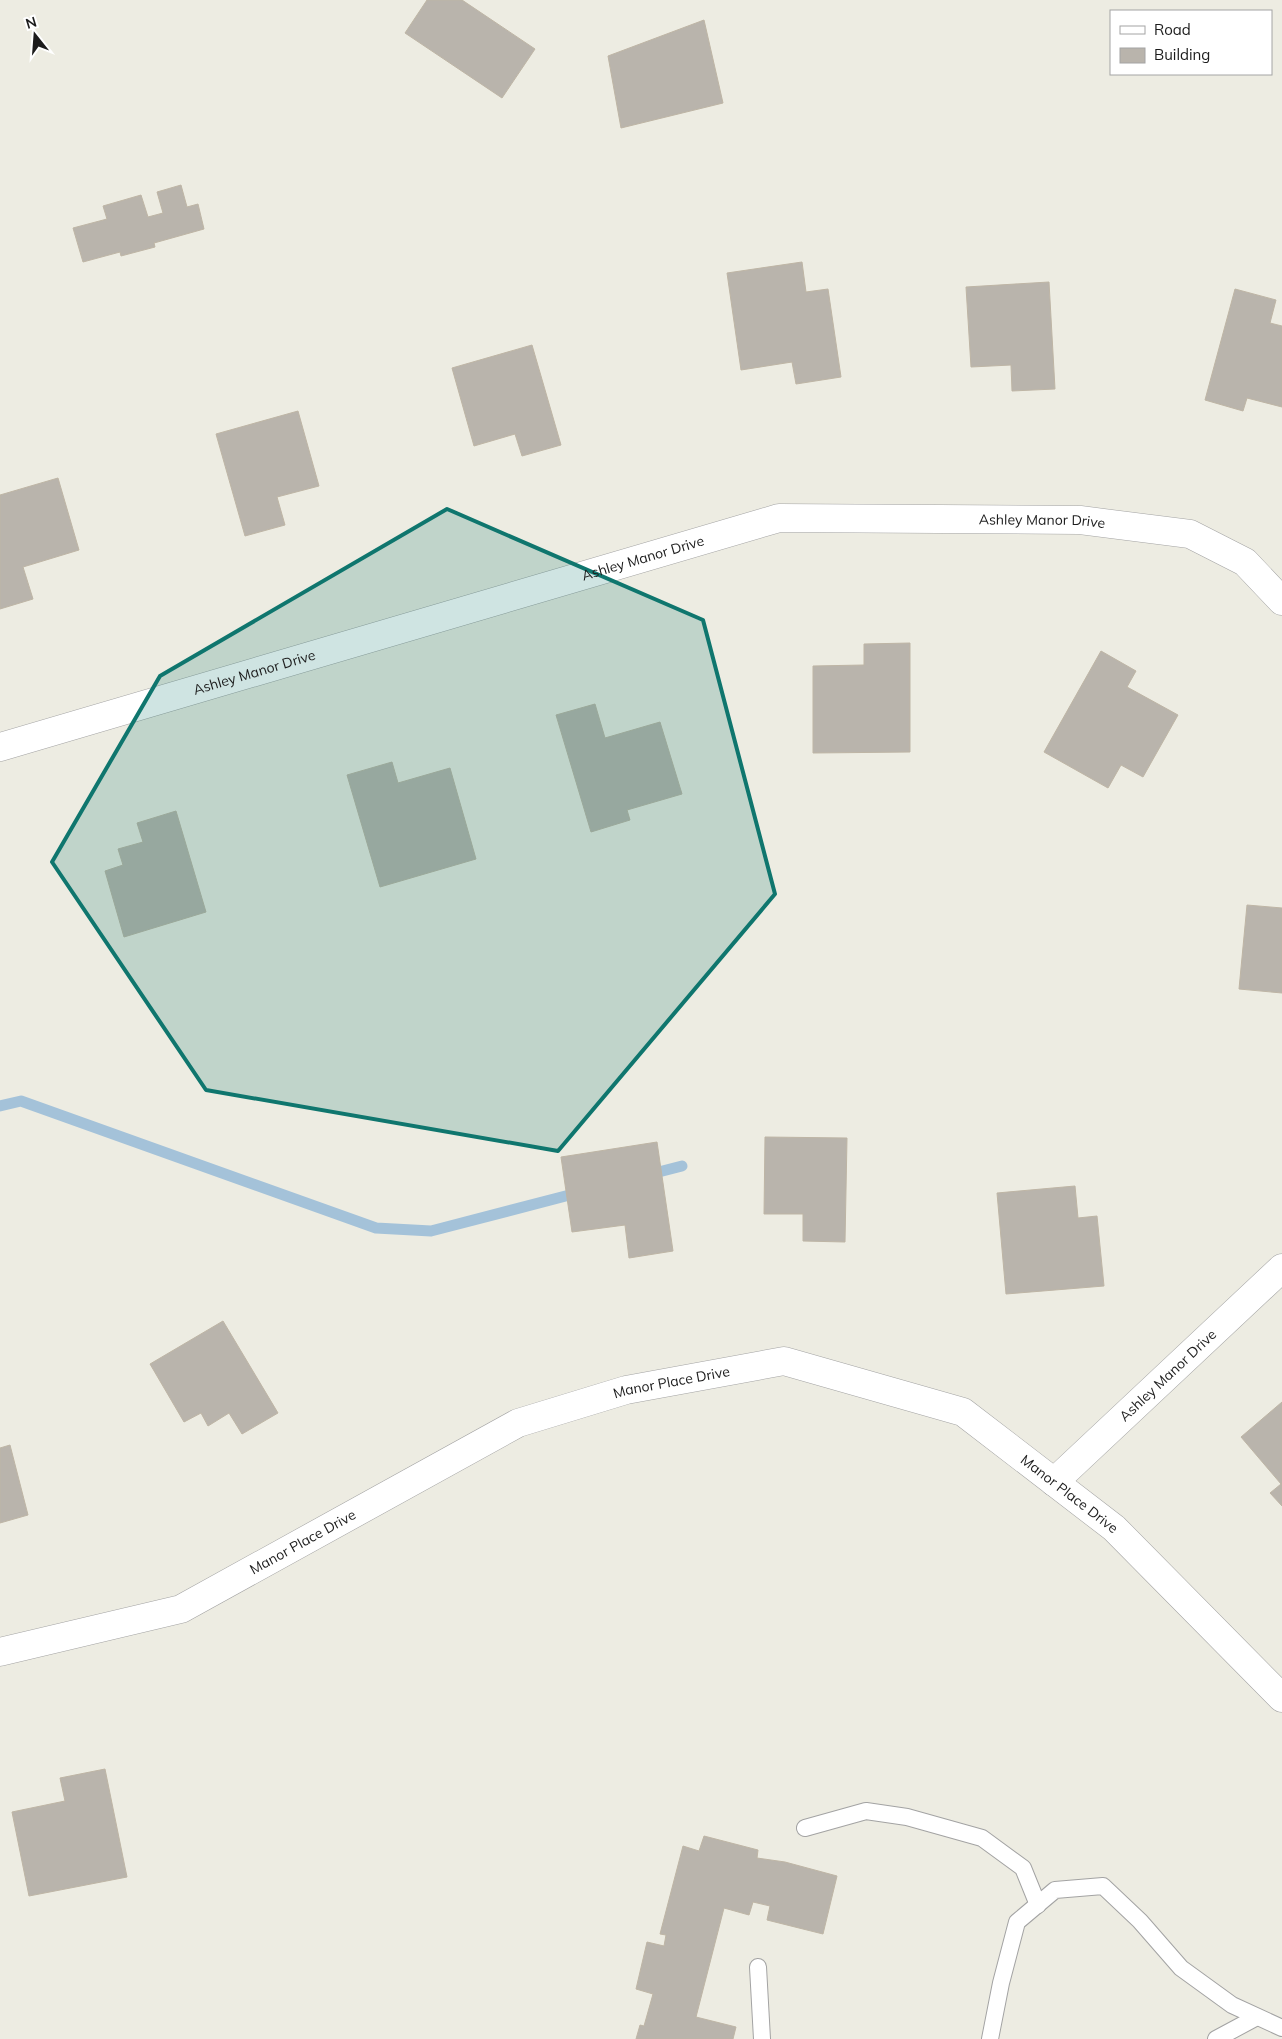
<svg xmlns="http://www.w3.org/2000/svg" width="1282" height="2039" font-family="Mulish,sans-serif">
  <rect width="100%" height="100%" fill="#edece2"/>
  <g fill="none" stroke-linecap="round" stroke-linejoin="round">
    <g stroke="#a4c2d9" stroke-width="11">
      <polyline points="0,1106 21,1101 376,1228 431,1231 581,1192"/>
      <polyline points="647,1175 682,1166"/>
    </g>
  </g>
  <g fill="#b9b4ac" stroke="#beb5a5">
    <polygon points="427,0 462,0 535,49 502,98 405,33"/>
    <polygon points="704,20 723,103 621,128 608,56"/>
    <polygon points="181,185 187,207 198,204 204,229 154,243 155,247 121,256 120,252 83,262 73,228 107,219 103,206 141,195 148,217 163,213 157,192"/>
    <polygon points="802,262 806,292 828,289 841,377 796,384 792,362 741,370 727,273"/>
    <polygon points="1049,282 1055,389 1012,391 1011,365 971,367 966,287"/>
    <polygon points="1235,289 1276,300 1270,323 1282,326 1282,407 1247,398 1243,411 1205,400"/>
    <polygon points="532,345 561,445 522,456 515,434 474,446 452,368"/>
    <polygon points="298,411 319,486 277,497 285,525 245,536 216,434"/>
    <polygon points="58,478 79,550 23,567 33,599 0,609 0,495"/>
    <polygon points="910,643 910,752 813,753 813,666 864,665 864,644"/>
    <polygon points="1101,651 1136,671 1127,687 1178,715 1143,777 1121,765 1108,788 1044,752"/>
    <polygon points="595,704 605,738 660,722 682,794 627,810 630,820 591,832 556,715"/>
    <polygon points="392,762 398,783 450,768 476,859 380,887 347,775"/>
    <polygon points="176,811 206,912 124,937 105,871 123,865 118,849 143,842 137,823"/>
    <polygon points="1247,905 1282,908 1282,993 1239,989"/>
    <polygon points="765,1137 847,1138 845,1242 803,1241 803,1214 764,1214"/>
    <polygon points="657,1142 673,1251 629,1258 625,1225 572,1232 561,1157"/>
    <polygon points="1075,1186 1078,1218 1097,1216 1104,1286 1006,1294 997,1193"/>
    <polygon points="223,1321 278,1413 242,1434 229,1413 208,1426 201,1413 184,1422 150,1364"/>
    <polygon points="1282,1402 1282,1506 1270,1493 1281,1484 1241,1437"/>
    <polygon points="10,1445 28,1515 0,1523 0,1448"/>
    <polygon points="105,1769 127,1877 29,1896 12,1812 65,1801 60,1778"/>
    <polygon points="704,1836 758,1850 757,1858 785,1862 837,1876 823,1934 767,1920 770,1906 753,1902 749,1915 724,1908 696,2017 736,2027 733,2039 636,2039 640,2025 644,2026 653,1994 636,1989 647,1942 664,1946 666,1935 660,1934 683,1846 699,1851"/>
  </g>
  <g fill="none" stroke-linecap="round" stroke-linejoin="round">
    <defs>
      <g id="lane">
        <polyline points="805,1828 866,1811 907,1817 982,1838 1023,1868 1038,1905"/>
        <polyline points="758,1967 762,2039"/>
        <polyline points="990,2039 1001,1983 1017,1922 1055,1890 1103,1886 1140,1921 1181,1968 1232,2005 1282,2028"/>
        <polyline points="1216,2039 1257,2017"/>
      </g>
      <g id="street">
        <path id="s1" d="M0,747L779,518L1080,520L1190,534L1245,562L1282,601"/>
        <path id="s2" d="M1054,1482L1282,1268"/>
        <path id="s3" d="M0,1652L181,1609L518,1423L626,1390L784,1361L963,1412L1114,1528L1282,1698"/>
      </g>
    </defs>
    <use href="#lane" stroke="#a3a3a3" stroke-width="18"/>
    <use href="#street" stroke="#a3a3a3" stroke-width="29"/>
    <use href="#lane" stroke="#fff" stroke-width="16"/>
    <use href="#street" stroke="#fff" stroke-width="28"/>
  </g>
  <path fill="#0f766e" fill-opacity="0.2" stroke="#0f766e" stroke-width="4" stroke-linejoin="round" d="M447,509L703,620L775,894L558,1151L206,1090L52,862L160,676Z"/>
  <g text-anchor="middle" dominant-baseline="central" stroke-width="4.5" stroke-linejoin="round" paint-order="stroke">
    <g font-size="14" fill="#1c1c1c" stroke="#fff">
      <text stroke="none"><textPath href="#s1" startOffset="1075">Ashley Manor Drive</textPath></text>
      <text stroke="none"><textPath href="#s1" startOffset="670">Ashley Manor Drive</textPath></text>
      <text stroke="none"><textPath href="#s1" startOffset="265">Ashley Manor Drive</textPath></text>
      <text stroke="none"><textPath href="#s2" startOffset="156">Ashley Manor Drive</textPath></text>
      <text stroke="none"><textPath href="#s3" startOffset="730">Manor Place Drive</textPath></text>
      <text stroke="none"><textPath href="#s3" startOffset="1165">Manor Place Drive</textPath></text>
      <text stroke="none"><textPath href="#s3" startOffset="325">Manor Place Drive</textPath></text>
    </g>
  </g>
  <rect x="1110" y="10" width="162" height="65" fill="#ffffff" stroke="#a4a4a4"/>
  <rect x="1120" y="26" width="25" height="8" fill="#ffffff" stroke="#a4a4a4"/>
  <text x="1154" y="35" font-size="15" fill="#1c1c1c">Road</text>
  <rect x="1120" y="48" width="25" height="15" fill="#b9b4ac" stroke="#a4a4a4"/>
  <text x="1154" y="60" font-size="15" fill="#1c1c1c">Building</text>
  <g transform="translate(35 35) rotate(343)" stroke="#ffffff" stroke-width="4" paint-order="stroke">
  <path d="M0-4L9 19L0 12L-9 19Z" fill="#1c1c1c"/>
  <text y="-8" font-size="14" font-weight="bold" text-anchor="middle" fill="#1c1c1c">N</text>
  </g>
</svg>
